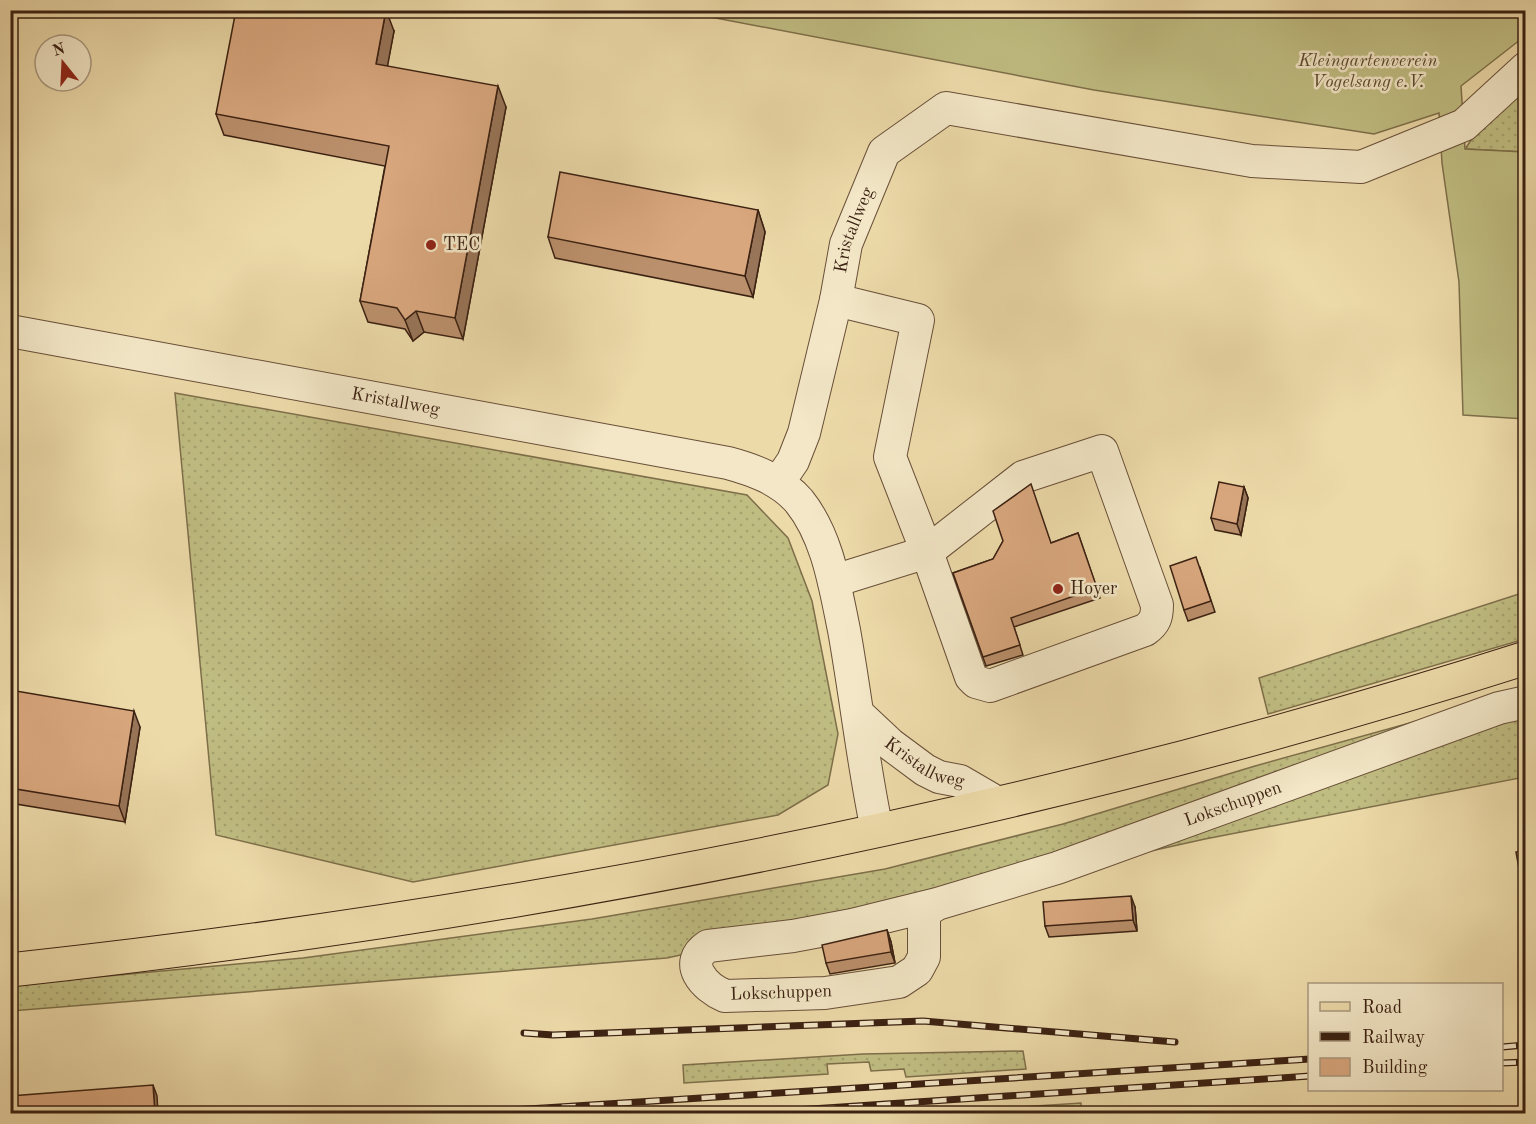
<svg xmlns="http://www.w3.org/2000/svg" width="1536" height="1124" font-family="'Old Standard TT',serif">
  <defs>
    <pattern id="grass-dots" width="8" height="8" patternUnits="userSpaceOnUse" patternTransform="scale(1.5)"><rect width="8" height="8" fill="#c0bd82"/><path d="M2 2h.1M6 6h.1" fill="none" stroke="#a6a26f" stroke-width="1.8" stroke-linecap="round"/></pattern>
  </defs>
  <rect width="100%" height="100%" fill="#eddaa9"/>
  <filter id="stains"><feTurbulence type="fractalNoise" baseFrequency=".00333" numOctaves="4"/><feColorMatrix values="0 0 0 0 .2 0 0 0 0 .09 0 0 0 0 .02 0 0 0 .5 -.17"/></filter>
  <radialGradient id="worn" r=".72"><stop offset=".6" stop-color="#630" stop-opacity="0"/><stop offset="1" stop-color="#630" stop-opacity=".3"/></radialGradient>
  <g fill="url(#grass-dots)" stroke="#7e6f4a" stroke-width="1.5">
    <polygon points="1525,85 1525,152 1465,149 1478,130"/>
    <polygon points="175,393 747,495 788,538 812,601 838,734 828,785 778,815 413,882 216,835"/>
    <polygon points="1525,592 1525,639 1268,714 1259,678"/>
    <polygon points="1525,691 1525,777 1205,839 667,958 11,1011 11,985 303,958 592,919 885,869 1063,824 1255,766"/>
    <polygon points="1023,1051 1026,1069 906,1077 904,1069 871,1071 869,1062 827,1064 828,1074 684,1083 683,1065 863,1054"/>
    <polygon points="1081,1103 1081,1113 928,1113"/>
  </g>
  <polygon fill="#c0bd82" stroke="#7e6f4a" stroke-width="1.5" points="679,11 1525,11 1525,36 1461,86 1465,149 1525,152 1525,419 1463,415 1459,282 1442,163 1439,113 1374,134 1094,90"/>
  <g fill="none" stroke-linecap="round" stroke-linejoin="round">
    <defs>
      <g id="minor">
        <path id="s1" d="M10,331L728,463C754,470 781,480 799,501C828,537 835,587 844,630C856,697 863,764 877,830"/>
        <path id="s2" d="M778,483L793,461L804,433L836,300L846,244L884,152L946,108L1252,161L1361,167L1464,125L1526,68"/>
        <path d="M834,581L927,552L971,677L976,682L990,686L1145,630C1155,623 1157,617 1157,605L1102,451L1023,477L927,552L890,457L918,320L836,300"/>
        <path id="s3" d="M858,714L890,744L925,770L939,777L960,781L996,802"/>
        <path id="s4" d="M937,904L926,911L924,915V957L917,970L899,982L825,993L725,996C704,987 682,963 708,946L793,936L852,925L937,904L1057,868L1499,708L1526,702"/>
      </g>
      <path id="major" d="M10,970C523,914 1034,815 1526,658"/>
    </defs>
    <use href="#minor" stroke="#684f38" stroke-width="34"/>
    <use href="#major" stroke="#3b2112" stroke-width="35"/>
    <use href="#minor" stroke="#f3e7c7" stroke-width="32"/>
    <use href="#major" stroke="#eddaa9" stroke-width="33"/>
    <defs>
      <g id="rail">
        <polyline points="524,1033 553,1035 923,1021 1175,1042"/>
        <polyline points="1502,1047 1526,1045"/>
        <polyline points="1502,1063 1526,1062"/>
        <polyline points="450,1114 1310,1059"/>
        <polyline points="737,1114 1310,1076"/>
        <polyline points="1505,1114 1526,1112"/>
      </g>
    </defs>
    <use href="#rail" stroke="#3b2112" stroke-width="7"/>
    <use href="#rail" stroke="#f3e7c7" stroke-width="4.5" stroke-dasharray="14" stroke-linecap="butt"/>
  </g>
  <g fill="#bb906c" stroke="#3b2112" stroke-width="1.5">
    <polygon points="394,31 387,66 506,107 463,339 424,332 413,341 405,329 368,322 360,301 385,166 224,135 216,114"/>
    <polygon points="758,210 765,232 753,297 555,258 548,237"/>
    <polygon points="1244,487 1248,498 1241,535 1215,530 1211,518"/>
    <polygon points="1078,533 1100,598 1014,627 1023,655 986,666 953,573 993,559 1003,541 1051,543"/>
    <polygon points="1200,568 1215,612 1188,621 1184,610"/>
    <polygon points="10,690 140,727 125,822 10,803"/>
    <polygon points="1526,850 1526,890 1524,891 1522,885"/>
    <polygon points="1135,907 1137,931 1049,937 1045,926"/>
    <polygon points="887,930 891,942 895,963 830,974 826,963"/>
  </g>
  <g fill="#987558" stroke="#3b2112" stroke-width="1.5">
    <polygon points="386,10 394,31 384,85 376,64"/>
    <polygon points="498,86 506,107 463,339 455,318"/>
    <polygon points="758,210 765,232 753,297 745,276"/>
    <polygon points="416,311 424,332 413,341 405,320"/>
    <polygon points="1244,487 1248,498 1241,535 1237,524"/>
    <polygon points="134,711 140,727 125,822 119,806"/>
    <polygon points="1131,896 1135,907 1137,931 1133,920"/>
    <polygon points="887,930 891,942 895,963 891,952"/>
    <polygon points="153,1085 157,1096 158,1113 155,1113"/>
  </g>
  <g fill="#d9a77e" stroke="#3b2112" stroke-width="1.5">
    <polygon points="236,10 386,10 376,64 498,86 455,318 416,311 405,320 397,308 360,301 389,146 216,114"/>
    <polygon points="560,172 758,210 745,276 548,237"/>
    <polygon points="1219,482 1244,487 1237,524 1211,518"/>
    <polygon points="1031,484 1051,543 1078,533 1097,588 1011,618 1020,645 983,657 953,573 993,559 1003,541 993,511"/>
    <polygon points="1196,557 1211,601 1184,610 1170,566"/>
    <polygon points="10,690 134,711 119,806 10,788"/>
    <polygon points="1526,850 1526,884 1522,885 1516,852"/>
    <polygon points="1131,896 1133,920 1045,926 1043,902"/>
    <polygon points="887,930 891,952 826,963 822,945"/>
    <polygon points="153,1085 155,1113 10,1113 10,1096"/>
  </g>
  <g fill="#8f2418" stroke="#f3e7c7" stroke-width="2">
    <circle cx="431" cy="245" r="6"/>
    <circle cx="1058" cy="589" r="6"/>
  </g>
  <g text-anchor="middle" dominant-baseline="central" stroke-width="5" stroke-linejoin="round" paint-order="stroke">
    <g font-size="18" font-style="italic" fill="#5c482e" stroke="#f3e7c7">
      <text x="1368" y="61">Kleingartenverein<tspan x="1368" dy="21">Vogelsang e.V.</tspan></text>
    </g>
    <g font-size="18" fill="#3b2112" stroke="#f3e7c7">
      <text stroke="none"><textPath href="#s2" startOffset="266">Kristallweg</textPath></text>
      <text stroke="none"><textPath href="#s1" startOffset="392">Kristallweg</textPath></text>
      <text stroke="none"><textPath href="#s3" startOffset="84">Kristallweg</textPath></text>
      <text stroke="none"><textPath href="#s4" startOffset="884">Lokschuppen</textPath></text>
      <text transform="translate(781 993) rotate(-2)">Lokschuppen</text>
    </g>
    <g font-size="18" fill="#3b2112" stroke="#f3e7c7" text-anchor="start">
      <text x="443" y="245">TEC</text>
      <text x="1070" y="589">Hoyer</text>
    </g>
  </g>
  <rect width="1536" height="1124" fill="none" stroke="#eddaa9" stroke-width="36"/>
  <rect x="12" y="12" width="1512" height="1100" fill="none" stroke="#3b2112" stroke-width="3"/>
  <rect x="18" y="18" width="1500" height="1088" fill="none" stroke="#3b2112" stroke-width="1.5"/>
  <rect x="1308" y="983" width="195" height="108" fill="#f3e7c7" stroke="#a9987f" stroke-width="1.5"/>
  <rect x="1320" y="1002" width="30" height="9" fill="#eddaa9" stroke="#a9987f" stroke-width="1.5"/>
  <text x="1362" y="1013" font-size="18" fill="#3b2112">Road</text>
  <rect x="1320" y="1032" width="30" height="9" fill="#3b2112" stroke="#a9987f" stroke-width="1.5"/>
  <text x="1362" y="1043" font-size="18" fill="#3b2112">Railway</text>
  <rect x="1320" y="1058" width="30" height="18" fill="#d9a77e" stroke="#a9987f" stroke-width="1.5"/>
  <text x="1362" y="1073" font-size="18" fill="#3b2112">Building</text>
  <g transform="translate(63 63) rotate(342)"><circle r="28" fill="#f3e7c7" stroke="#a9987f" stroke-width="1.5"/>
  <path d="M0-4.5L10 22L0 15L-10 22Z" fill="#8f2418"/>
  <text y="-9" font-size="16" font-weight="bold" text-anchor="middle" fill="#3b2112">N</text>
  </g>
  <rect width="100%" height="100%" filter="url(#stains)"/>
  <rect width="100%" height="100%" fill="url(#worn)"/>
</svg>
